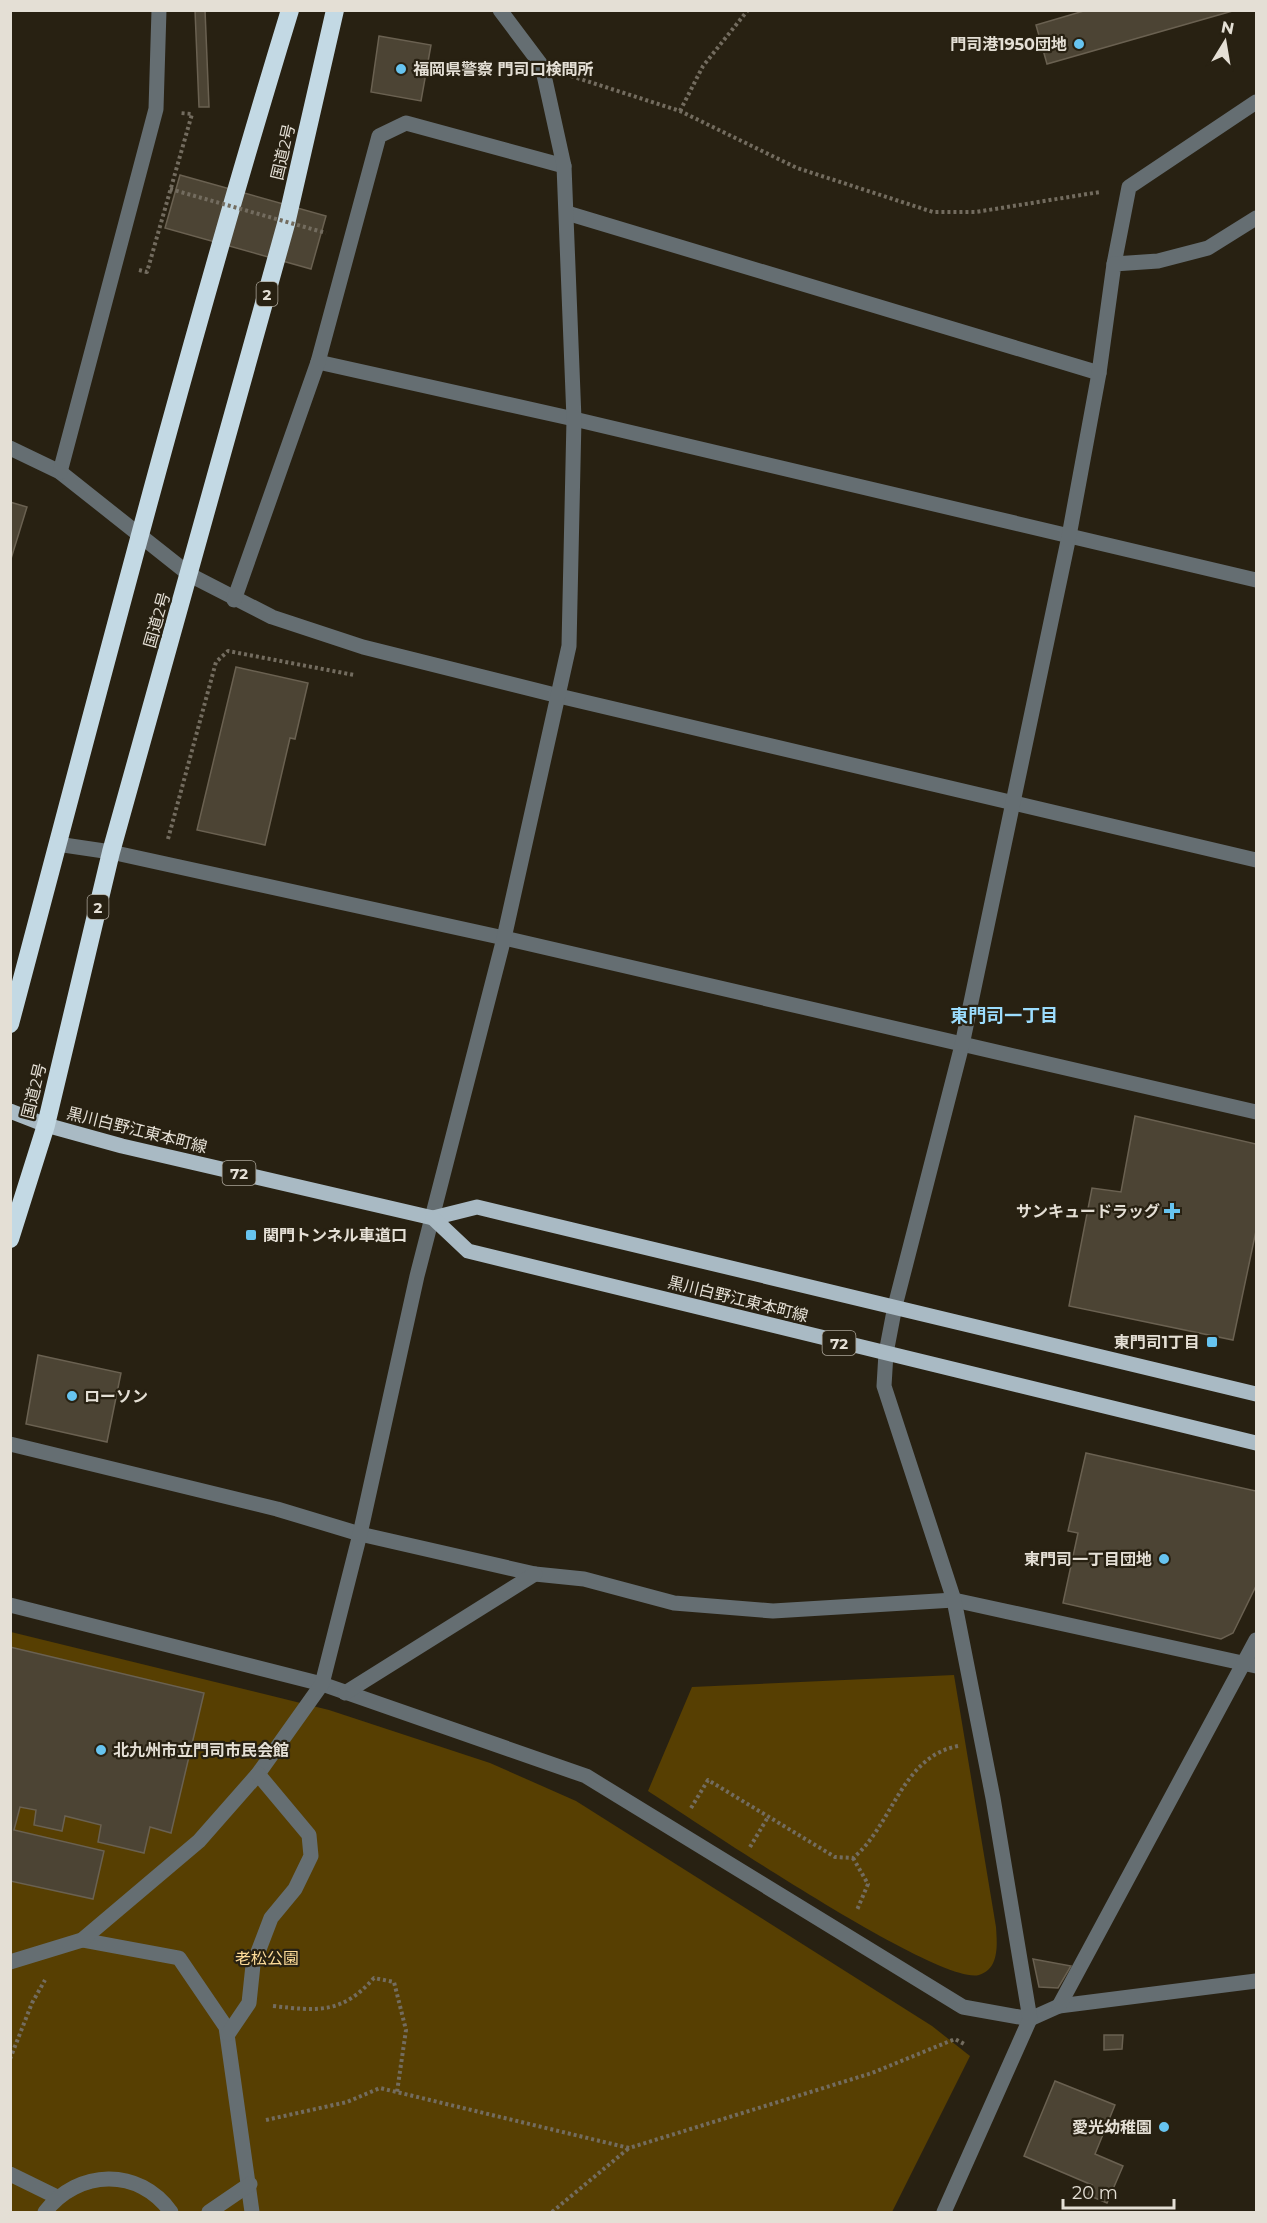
<svg xmlns="http://www.w3.org/2000/svg" width="1267" height="2223" font-family="Montserrat,'Noto Sans JP',sans-serif">
  <rect width="100%" height="100%" fill="#282112"/>
  <g fill="#573f02">
    <polygon points="11,1632 329,1710 490,1763 576,1801 932,2026 970,2056 892,2212 11,2212"/>
    <path d="M954,1675L996,1927C997,1943 1000,1969 979,1975C938,1986 696,1822 648,1791L692,1687Z"/>
  </g>
  <g fill="#4c4434" stroke="#6a6151" stroke-width="1.5">
    <polygon points="195,10 205,10 209,107 199,107"/>
    <polygon points="1087,10 1236,10 1047,64 1036,25"/>
    <polygon points="379,36 431,45 421,101 371,92"/>
    <polygon points="180,175 326,216 311,269 165,228"/>
    <polygon points="10,502 27,507 10,562"/>
    <polygon points="236,667 308,683 295,739 290,738 265,845 197,830"/>
    <polygon points="1135,1116 1256,1144 1256,1231 1233,1340 1069,1306 1092,1188 1121,1192"/>
    <polygon points="38,1355 121,1373 107,1442 26,1424"/>
    <polygon points="1086,1453 1256,1491 1256,1586 1233,1633 1221,1639 1063,1603 1078,1533 1068,1531"/>
    <polygon points="10,1647 204,1693 171,1833 150,1827 144,1853 98,1842 101,1825 65,1816 62,1831 34,1825 36,1810 20,1807 14,1830 104,1851 93,1899 10,1881"/>
    <polygon points="1033,1959 1071,1966 1058,1988 1039,1987"/>
    <polygon points="1104,2035 1123,2035 1122,2049 1104,2050"/>
    <polygon points="1055,2081 1115,2105 1095,2154 1123,2166 1107,2203 1088,2195 1092,2185 1024,2156"/>
  </g>
  <g fill="none" stroke-linecap="round" stroke-linejoin="round">
    <g stroke="#736c5f" stroke-width="4" stroke-dasharray="3 3" stroke-linecap="butt">
      <polyline points="571,76 680,111 797,168 933,212 976,212 1100,192"/>
      <polyline points="680,111 703,66 748,10"/>
      <polyline points="139,270 147,272 192,114 180,113"/>
      <polyline points="168,839 216,662 228,651 354,675"/>
      <path d="M691,1808L708,1780L835,1857L853,1858C893,1825 901,1757 958,1746"/>
      <polyline points="750,1847 768,1817"/>
      <polyline points="853,1858 868,1884 857,1910"/>
      <path d="M273,2006C318,2011 342,2014 374,1978L394,1982L406,2030L397,2092"/>
      <polyline points="10,2059 32,2003 45,1980"/>
      <polyline points="266,2120 347,2102 380,2088 629,2148 872,2073 955,2039 966,2045"/>
      <polyline points="552,2212 629,2148"/>
    </g>
    <g stroke="#656e72" stroke-width="15">
      <polyline points="567,213 1099,373"/>
      <polyline points="1114,264 1129,187 1256,102"/>
      <polyline points="318,362 574,419 1256,580"/>
      <polyline points="10,448 60,472 190,575 272,617 363,647 559,696 1256,860"/>
      <polyline points="60,472 156,109 159,10"/>
      <polyline points="234,600 318,362 379,136 406,123 564,166"/>
      <polyline points="57,844 111,852 504,938 1256,1112"/>
      <polyline points="10,1444 277,1509 360,1534 535,1574 584,1579 674,1603 773,1611 954,1600 1256,1666"/>
      <polyline points="10,1605 322,1684 586,1776 963,2007 1030,2019 1059,2006 1256,1981"/>
      <polyline points="345,1693 535,1574"/>
      <polyline points="82,1940 179,1958 226,2027 252,2212"/>
      <polyline points="10,1962 82,1940 199,1841 258,1774 322,1684 360,1534 417,1276 504,938 569,646 574,419 564,166 542,66 500,10"/>
      <polyline points="1059,2006 1256,1640"/>
      <polyline points="228,2034 249,2003 253,1965 271,1918 295,1889 311,1856 309,1835 258,1774"/>
      <polyline points="10,2174 57,2197"/>
      <path d="M45,2212C78,2169 139,2167 171,2212"/>
      <polyline points="209,2212 250,2184"/>
      <polyline points="944,2212 1030,2019 993,1798 954,1600 884,1386 886,1353 895,1306 962,1045 1069,536 1099,373 1114,264 1158,261 1208,248 1256,218"/>
    </g>
    <g stroke="#a9bac4" stroke-width="15">
      <polyline points="10,1111 46,1125 122,1146 433,1218 477,1207 1256,1394"/>
      <polyline points="433,1218 468,1251 1256,1443"/>
    </g>
    <g stroke="#c3d9e4" stroke-width="18">
      <path d="M10,1024C100,685 187,346 290,10"/>
      <polyline points="10,1239 46,1125 111,852 286,224 335,10"/>
    </g>
    <polyline stroke="#736c5f" stroke-width="4" stroke-dasharray="3 3" stroke-linecap="butt" points="170,189 326,233"/>
  </g>
  <g fill="#67c4f0" stroke="#282112" stroke-width="2">
    <circle cx="1079" cy="44" r="6"/>
    <circle cx="401" cy="69" r="6"/>
    <path d="M1169 1202h6v6h6v6h-6v6h-6v-6h-6v-6h6z"/>
    <rect x="245" y="1229" width="12" height="12" rx="3"/>
    <rect x="1206" y="1336" width="12" height="12" rx="3"/>
    <circle cx="72" cy="1396" r="6"/>
    <circle cx="1164" cy="1559" r="6"/>
    <circle cx="101" cy="1750" r="6"/>
    <circle cx="1164" cy="2127" r="6"/>
  </g>
  <g text-anchor="middle" dominant-baseline="central" stroke-width="4.5" stroke-linejoin="round" paint-order="stroke">
    <g fill="#282112" stroke="#aca69a" stroke-width="1.5">
      <rect x="256.5" y="282" width="21" height="24" rx="4.5"/>
      <rect x="87.5" y="895" width="21" height="24" rx="4.5"/>
      <rect x="222.5" y="1161" width="33" height="24" rx="4.5"/>
      <rect x="822.5" y="1331" width="33" height="24" rx="4.5"/>
    </g>
    <g font-size="15" font-weight="bold" fill="#e4dfd5">
      <text x="267" y="294">2</text>
      <text x="98" y="907">2</text>
      <text x="239" y="1173">72</text>
      <text x="839" y="1343">72</text>
    </g>
    <g font-size="16" font-weight="bold" fill="#e4dfd5" stroke="#282112" text-anchor="end">
      <text x="1067" y="44">門司港1950団地</text>
      <text x="413" y="69" text-anchor="start">福岡県警察 門司口検問所</text>
      <text x="1160" y="1211">サンキュードラッグ</text>
      <text x="263" y="1235" text-anchor="start">関門トンネル車道口</text>
      <text x="1200" y="1342">東門司1丁目</text>
      <text x="84" y="1396" text-anchor="start">ローソン</text>
      <text x="1152" y="1559">東門司一丁目団地</text>
      <text x="113" y="1750" text-anchor="start">北九州市立門司市民会館</text>
      <text x="1152" y="2127">愛光幼稚園</text>
    </g>
    <g font-size="16" fill="#e4dfd5" stroke="#282112">
      <text transform="translate(283 152) rotate(-77)">国道2号</text>
      <text transform="translate(157 620) rotate(-74)">国道2号</text>
      <text transform="translate(34 1091) rotate(-76)">国道2号</text>
      <text transform="translate(137 1130) rotate(14)">黒川白野江東本町線</text>
      <text transform="translate(738 1299) rotate(14)">黒川白野江東本町線</text>
    </g>
    <g font-size="16" fill="#fedc99" stroke="#282112">
      <text x="267" y="1958">老松公園</text>
    </g>
    <g font-size="18" font-weight="bold" fill="#9cddfe" stroke="#282112">
      <text x="1004" y="1016">東門司一丁目</text>
    </g>
  </g>
  <rect width="1267" height="2223" fill="none" stroke="#e4dfd5" stroke-width="24"/>
  <g transform="translate(1225 42) rotate(11)" stroke="#282112" stroke-width="4.5" paint-order="stroke">
  <path d="M0-4.5L10 22L0 15L-10 22Z" fill="#e4dfd5"/>
  <text y="-9" font-size="16" font-weight="bold" text-anchor="middle" fill="#e4dfd5">N</text>
  </g>
  <path d="M1063 2199v9h111v-9" fill="none" stroke="#e4dfd5" stroke-width="3"/>
  <text x="1072" y="2199" font-size="18" fill="#e4dfd5" stroke="#282112" stroke-width="4.5" paint-order="stroke">20 m</text>
</svg>
